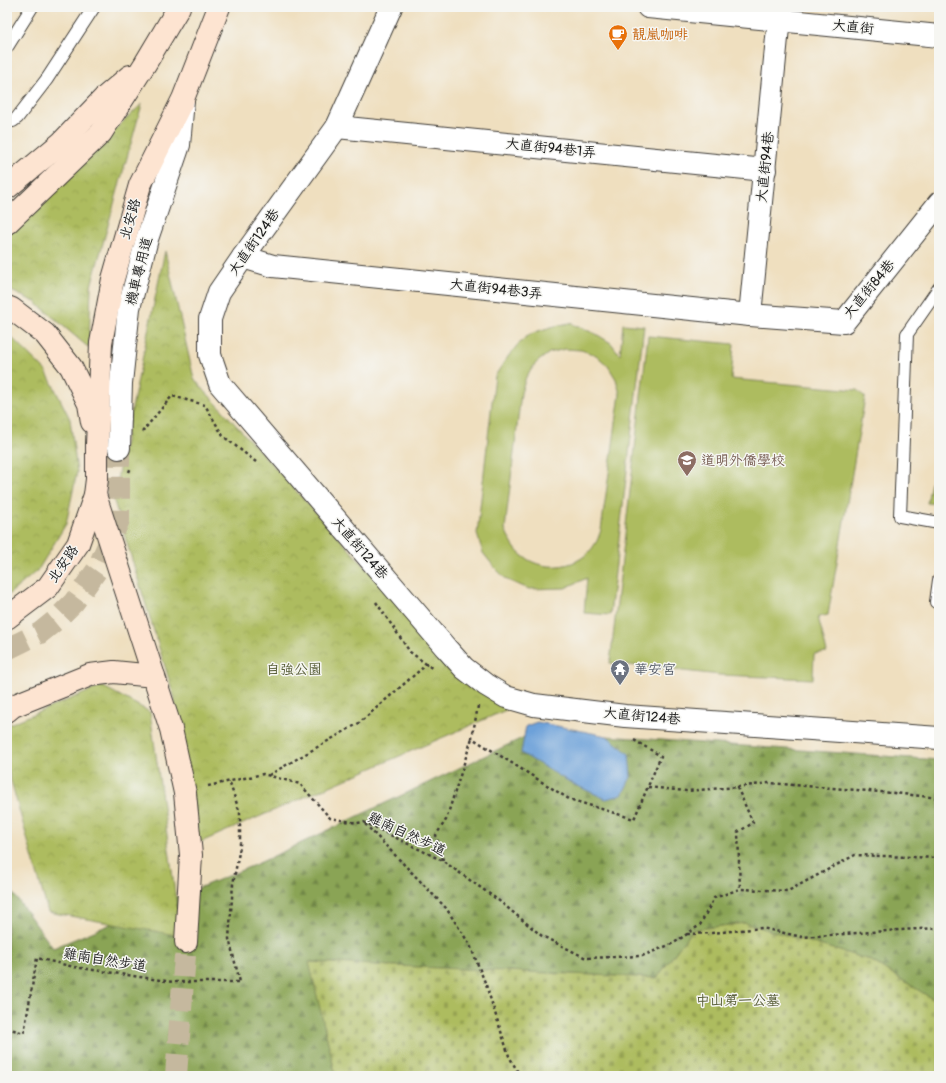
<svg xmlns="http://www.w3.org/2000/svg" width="946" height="1083" font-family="Pangolin,'LXGW WenKai TC',sans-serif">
  <defs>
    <pattern id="forest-firs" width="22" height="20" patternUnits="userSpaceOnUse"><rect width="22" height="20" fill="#8aa455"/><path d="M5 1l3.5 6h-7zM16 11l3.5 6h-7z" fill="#708546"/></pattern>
    <pattern id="cemetery-stones" width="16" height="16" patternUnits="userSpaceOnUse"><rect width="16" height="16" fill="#adbc5e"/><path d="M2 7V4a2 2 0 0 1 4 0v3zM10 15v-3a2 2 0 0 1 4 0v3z" fill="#94a151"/></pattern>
    <pattern id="park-crowns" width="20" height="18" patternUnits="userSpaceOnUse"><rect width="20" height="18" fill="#adbc5e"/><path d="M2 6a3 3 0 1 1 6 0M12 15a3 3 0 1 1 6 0" fill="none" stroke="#94a151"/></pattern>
  </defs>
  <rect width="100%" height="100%" fill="#f6f6f2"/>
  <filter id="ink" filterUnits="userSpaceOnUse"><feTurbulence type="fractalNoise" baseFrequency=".025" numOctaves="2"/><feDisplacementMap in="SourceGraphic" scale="8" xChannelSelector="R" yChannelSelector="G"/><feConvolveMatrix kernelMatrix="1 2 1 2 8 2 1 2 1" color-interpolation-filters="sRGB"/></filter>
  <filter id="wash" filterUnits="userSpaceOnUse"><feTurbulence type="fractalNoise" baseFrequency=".012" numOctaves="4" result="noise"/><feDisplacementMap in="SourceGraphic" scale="16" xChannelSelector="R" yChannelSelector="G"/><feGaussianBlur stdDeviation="0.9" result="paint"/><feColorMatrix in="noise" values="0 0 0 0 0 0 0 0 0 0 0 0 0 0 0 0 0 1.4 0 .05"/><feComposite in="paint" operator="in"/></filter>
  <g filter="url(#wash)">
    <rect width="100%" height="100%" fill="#efdfbf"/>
    <g fill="#adbc5e" stroke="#646c3d" fill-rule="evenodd">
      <path d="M570,323L596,334L611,343L620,355L623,324L644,326L610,615L584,613L587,578L565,588L529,589L507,580L495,568L483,553L477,534L495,376C504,362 513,348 526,337C536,330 558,325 570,323ZM565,349L581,350L596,355L608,366L616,379L620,394L601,530C599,535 598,540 595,544C581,568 546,573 524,557C514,550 510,540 505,529L521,393L526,377L536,363L549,353Z"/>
      <polygon points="648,336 734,344 731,379 857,390 865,397 828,615 818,617 827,652 814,654 813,679 720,675 610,663"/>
      <polygon points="939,442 939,504 927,503"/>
    </g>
    <polygon fill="url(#forest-firs)" stroke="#536038" points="537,731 939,760 939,1003 870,960 745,923 692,930 657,978 310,962 336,1076 7,1076 7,885 53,948 259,863"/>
    <polygon fill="url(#cemetery-stones)" stroke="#646c3d" points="745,923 870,960 939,1003 939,1076 336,1076 309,962 657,978 692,930"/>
    <g fill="url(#park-crowns)" stroke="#646c3d">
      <polygon points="142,104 91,286 89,348 35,302 7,289 7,231"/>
      <polygon points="165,251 194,379 463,674 513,707 194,845 174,696 113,498"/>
      <polygon points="7,333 46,371 70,419 77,472 66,524 38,570 7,596"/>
      <polygon points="102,686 150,712 181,936 48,912 7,767 7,725"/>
    </g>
    <polygon fill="#6da1d9" stroke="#445e7a" points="537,722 607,736 629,754 631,777 622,795 606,799 573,784 521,753 526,726"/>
  </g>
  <g filter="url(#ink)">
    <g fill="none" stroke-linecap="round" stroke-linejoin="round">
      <polyline stroke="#c5b89e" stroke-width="22" stroke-dasharray="22 11" stroke-linecap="butt" points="7,649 40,633 56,620 74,602 97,570 119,520 119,448"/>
      <polyline stroke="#c5b89e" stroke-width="22" stroke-dasharray="22 11" stroke-linecap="butt" points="176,1076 186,942"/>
      <defs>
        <g id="service">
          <polyline points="7,47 32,7"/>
          <polyline points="7,119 13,121 17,118 47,79 94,7"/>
          <polyline points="939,288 907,334 900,516 939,523"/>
          <polyline points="936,602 939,580"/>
        </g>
        <g id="minor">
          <polyline points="391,7 337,127 243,257 219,292 210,319 210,355 220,384 446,648 464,668 486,685 506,697 534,705 625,716 939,738"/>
          <polyline points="648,7 939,36"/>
          <polyline points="337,127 765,170"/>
          <polyline points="243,257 273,266 750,315 844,322 939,203"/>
          <polyline points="750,315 780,7"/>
          <polyline points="119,448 121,383 129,308 147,239 179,145 183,100"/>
        </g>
        <g id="secondary">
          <polyline points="7,188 61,143 104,98 130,76"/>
          <polyline points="7,223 101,133 145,64 179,7"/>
          <polyline points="7,307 12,309 45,334 71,367 89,404 92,422"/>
          <polyline points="95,495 171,729 185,793 191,855 186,942"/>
          <polyline points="7,618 48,587 78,544 95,495 97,479 97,445 101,343 113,279 140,185 183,99 219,7"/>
          <polyline points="7,711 13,706 90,675 114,672 154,676"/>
        </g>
      </defs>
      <use href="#service" stroke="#3c3934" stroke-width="14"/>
      <use href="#minor" stroke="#3c3934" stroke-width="24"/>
      <use href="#secondary" stroke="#3c3934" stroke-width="24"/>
      <g stroke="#3c3934" stroke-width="2.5" stroke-dasharray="3 3" stroke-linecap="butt">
        <polyline points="142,432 172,396 205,405 223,436 256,462"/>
        <polyline points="129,472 131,467"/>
        <polyline points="376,602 410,652 433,669"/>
        <polyline points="478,706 472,738 569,799 634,819 661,756 632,739"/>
        <polyline points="269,775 359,723 427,664"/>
        <polyline points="208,786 263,774 300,784 330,818 357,823 364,822 443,861 498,900 542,936 586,958 642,956 674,943 700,925 714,898 740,889 788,891 855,855 939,858"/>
        <polyline points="648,787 686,791 737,787 753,823 738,832 740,889"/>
        <polyline points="737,787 769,783 894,793 939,798"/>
        <polyline points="365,824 446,908 470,945 486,985 509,1056 520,1076"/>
        <polyline points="443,860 436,835 446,820 472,738"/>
        <polyline points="687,934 712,933 762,928 802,937 900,930 939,928"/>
        <polyline points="7,1028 24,1033 37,958 74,967 173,982 240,982 229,939 233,884 240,847 240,813 229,781"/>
      </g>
      <use href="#service" stroke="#fff" stroke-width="12"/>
      <use href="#minor" stroke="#fff" stroke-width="22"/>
      <use href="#secondary" stroke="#fde4d1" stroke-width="22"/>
    </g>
  </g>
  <defs>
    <symbol id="cafe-pin" viewBox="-11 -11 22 30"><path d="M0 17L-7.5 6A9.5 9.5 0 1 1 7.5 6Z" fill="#e8710a" stroke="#f6f6f2"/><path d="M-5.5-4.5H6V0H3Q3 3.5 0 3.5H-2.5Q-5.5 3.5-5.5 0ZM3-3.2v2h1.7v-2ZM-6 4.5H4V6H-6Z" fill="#fff"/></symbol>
    <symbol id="school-pin" viewBox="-11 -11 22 30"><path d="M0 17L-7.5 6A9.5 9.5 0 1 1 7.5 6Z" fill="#8d6e63" stroke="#f6f6f2"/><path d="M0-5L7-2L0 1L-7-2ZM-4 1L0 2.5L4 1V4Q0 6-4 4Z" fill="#fff"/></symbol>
    <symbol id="temple-pin" viewBox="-11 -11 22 30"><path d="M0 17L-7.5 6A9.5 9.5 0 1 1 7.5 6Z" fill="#6b7280" stroke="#f6f6f2"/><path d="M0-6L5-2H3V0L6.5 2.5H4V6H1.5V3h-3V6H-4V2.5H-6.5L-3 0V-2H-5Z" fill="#fff"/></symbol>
  </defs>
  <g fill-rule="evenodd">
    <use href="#cafe-pin" x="607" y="23" width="22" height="30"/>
    <use href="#school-pin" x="676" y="449" width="22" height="30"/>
    <use href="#temple-pin" x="609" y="658" width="22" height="30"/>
  </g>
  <g text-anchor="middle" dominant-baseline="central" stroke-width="3" stroke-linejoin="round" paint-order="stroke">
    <g font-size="14" fill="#1c1c1c" stroke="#f6f6f2">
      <text transform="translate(853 27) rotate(6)">大直街</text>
      <text transform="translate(551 148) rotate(6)">大直街94巷1弄</text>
      <text transform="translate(765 167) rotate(-84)">大直街94巷</text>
      <text transform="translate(130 219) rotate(-74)">北安路</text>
      <text transform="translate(254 242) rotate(-55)">大直街124巷</text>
      <text transform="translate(139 271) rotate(-76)">機車專用道</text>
      <text transform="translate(496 289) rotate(6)">大直街94巷3弄</text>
      <text transform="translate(869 289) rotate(-50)">大直街84巷</text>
      <text transform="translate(360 548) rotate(49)">大直街124巷</text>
      <text transform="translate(63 564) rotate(-55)">北安路</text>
      <text transform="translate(642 716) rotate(5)">大直街124巷</text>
      <text transform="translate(407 834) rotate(25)">雞南自然步道</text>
      <text transform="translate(105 960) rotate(9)">雞南自然步道</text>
    </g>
    <g font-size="14" fill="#c56008" stroke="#f6f6f2" text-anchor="start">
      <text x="632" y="34">靚嵐咖啡</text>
    </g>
    <g font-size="14" fill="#785e54" stroke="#f6f6f2" text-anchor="start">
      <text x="701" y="460">道明外僑學校</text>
    </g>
    <g font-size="14" fill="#565c36" stroke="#f6f6f2">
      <text x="294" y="669">自強公園</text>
      <text x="738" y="1000">中山第一公墓</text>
    </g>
    <g font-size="14" fill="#5b616d" stroke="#f6f6f2" text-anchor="start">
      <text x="634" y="669">華安宮</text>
    </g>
  </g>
  <rect width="946" height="1083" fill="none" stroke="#f6f6f2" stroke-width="24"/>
</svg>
